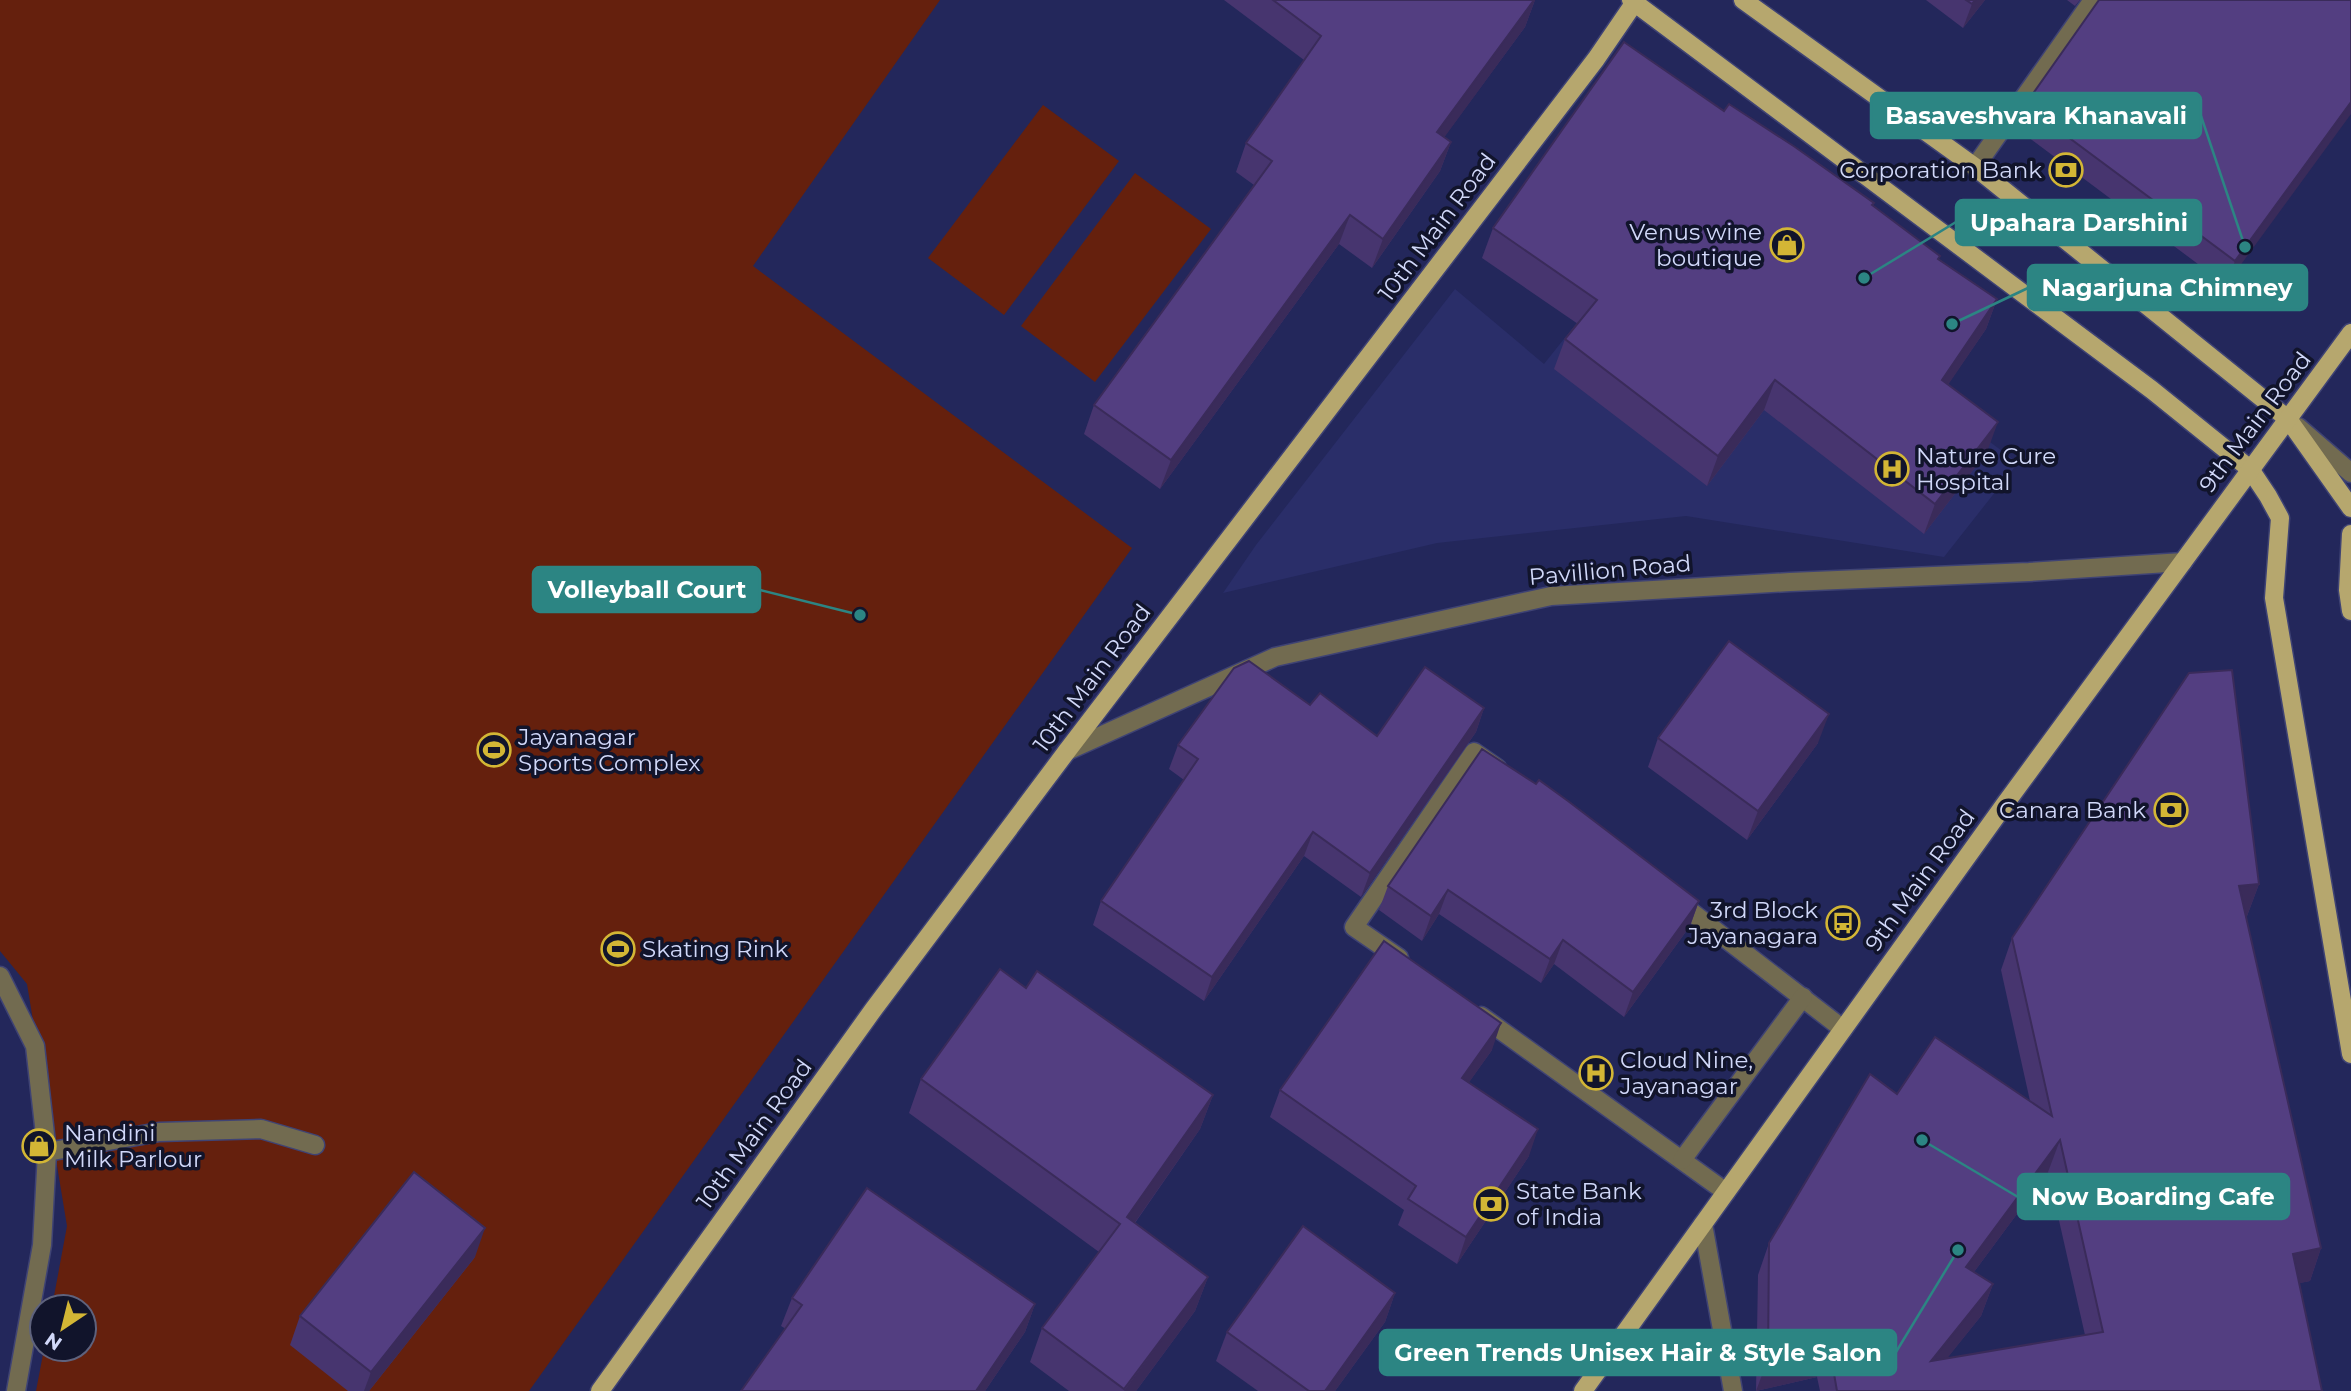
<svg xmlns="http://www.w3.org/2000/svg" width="2351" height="1391" font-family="Montserrat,sans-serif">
  <rect width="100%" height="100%" fill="#23275b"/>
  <polygon fill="#2a2e69" points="1672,203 2018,463 1944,557 1686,516 1437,543 1223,593 1256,545 1455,289 1544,364"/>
  <g fill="#65200d">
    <polygon points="0,0 940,0 753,266 1132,548 529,1391 36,1391 44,1349 84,1349 84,1307 52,1307 67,1226 27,984 0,951"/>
    <polygon points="1043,105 1119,161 1004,315 928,258"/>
    <polygon points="1135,173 1211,229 1095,382 1021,326"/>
  </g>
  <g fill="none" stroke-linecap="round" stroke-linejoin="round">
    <defs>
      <g id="minor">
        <polyline points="1975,167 2093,0"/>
        <polyline points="2298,427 2351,473"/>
        <polyline points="1067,751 1275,657 1551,596 1790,582 2029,572 2183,562"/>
        <polyline points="1677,901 1843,1029"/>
        <polyline points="1399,958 1354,927 1474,752 1497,768"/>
        <polyline points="0,976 35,1046 47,1152 42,1245 16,1391"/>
        <polyline points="1481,1016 1726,1192"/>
        <polyline points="47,1152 159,1132 261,1129 315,1145"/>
        <polyline points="1682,1160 1803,997"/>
        <polyline points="1703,1224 1733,1391"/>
      </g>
      <g id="major">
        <polyline points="1631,0 2152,390 2250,469 2268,496 2280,518 2274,598 2351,1054"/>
        <polyline points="1743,0 1975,167 2288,419 2351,508"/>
        <polyline points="2351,534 2348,590 2351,611"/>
        <polyline points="600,1391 873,1010 1067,751 1596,59 1635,2"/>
        <polyline points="1583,1391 2005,804 2351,333"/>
      </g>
    </defs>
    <use href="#minor" stroke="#3f4374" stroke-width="21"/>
    <use href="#major" stroke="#3f4374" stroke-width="21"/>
    <use href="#minor" stroke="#726b50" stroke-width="18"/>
    <use href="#major" stroke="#b6a76e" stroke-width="18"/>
  </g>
  <g fill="#47356f" fill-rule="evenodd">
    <polygon points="1224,0 1535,0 1525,27 1444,137 1451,142 1440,171 1372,268 1339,244 1160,489 1084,434 1094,405 1254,185 1236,172 1246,143 1304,60"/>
    <polygon points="1926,0 1985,0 1963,28"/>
    <polygon points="2067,0 2080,0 2075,6"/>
    <polygon points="2351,0 2226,285 2016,128 2025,105"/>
    <polygon points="1724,111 1873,205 1939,260 1997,299 1986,329 1948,384 1987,452 1924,534 1764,410 1707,486 1554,369 1565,339 1578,324 1482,258 1493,228"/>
    <polygon points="1310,705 1377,736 1484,708 1476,732 1361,897 1304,856 1204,1001 1093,925 1101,901 1184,780 1169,769 1178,745"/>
    <polygon points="1658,738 1818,743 1747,840 1648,767"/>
    <path d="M2259,884L2247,916H2245L2321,1248L2310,1281L2299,1283L2322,1391H1820L1817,1377L1756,1391L1758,1275L1769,1243L1897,1094L2030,1101L2001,970L2012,938ZM2048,1172L2085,1335L1947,1358L1981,1316L1993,1284L1974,1272Z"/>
    <polygon points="1388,886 1699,901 1690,926 1624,1017 1554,964 1541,983 1439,914 1422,941 1379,910"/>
    <polygon points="1026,988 1213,1095 1200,1129 1135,1223 1208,1277 1195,1311 1136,1391 1069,1391 1030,1362 1042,1328 1099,1252 909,1113 921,1079"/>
    <polygon points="1492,1050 1469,1082 1529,1156 1457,1264 1398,1225 1404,1210 1270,1117 1280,1090"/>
    <polygon points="475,1257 369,1391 348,1391 290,1345 300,1316"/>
    <polygon points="1395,1293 1385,1322 1335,1391 1258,1391 1216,1361 1227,1332"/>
    <polygon points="792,1298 1035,1304 1025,1332 985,1391 741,1391 786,1329 781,1326"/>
  </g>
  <g fill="#3a2b5a">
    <polygon points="1534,0 1535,0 1525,27 1427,161 1437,132"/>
    <polygon points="1975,0 1985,0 1963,28 1972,4"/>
    <polygon points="2351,102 2351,114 2226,285 2235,261"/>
    <polygon points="1451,142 1440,171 1372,268 1383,239"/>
    <polygon points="1350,215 1339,244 1160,489 1171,460"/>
    <polygon points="1997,299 1986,329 1931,410 1942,380"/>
    <polygon points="1775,380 1764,410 1707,486 1718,456"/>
    <polygon points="1998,422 1987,452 1924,534 1935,504"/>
    <polygon points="1484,708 1476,732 1361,897 1370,873"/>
    <polygon points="1829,714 1818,743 1747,840 1758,811"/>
    <polygon points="1313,832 1304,856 1204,1001 1212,977"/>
    <polygon points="2259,884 2247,916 2227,918 2239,886"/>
    <polygon points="1448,890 1439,914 1422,941 1431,916"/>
    <polygon points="1699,901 1690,926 1624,1017 1633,992"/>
    <polygon points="1563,940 1554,964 1541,983 1550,959"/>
    <polygon points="1501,1023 1492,1050 1453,1105 1462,1078"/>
    <polygon points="1213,1095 1200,1129 1115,1251 1127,1217"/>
    <polygon points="1538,1129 1529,1156 1457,1264 1466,1237"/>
    <polygon points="2060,1140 2048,1172 1954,1299 1966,1267"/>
    <polygon points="485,1228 475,1257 369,1391 364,1391 371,1372"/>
    <polygon points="2321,1248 2310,1281 2282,1287 2293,1254"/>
    <polygon points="1208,1277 1195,1311 1136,1391 1124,1391"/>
    <polygon points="1993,1284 1981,1316 1921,1391 1931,1361"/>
    <polygon points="1395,1293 1385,1322 1335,1391 1325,1391"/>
    <polygon points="1035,1304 1025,1332 985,1391 976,1391"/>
    <polygon points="1829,1345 1817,1377 1756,1391 1768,1359"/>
  </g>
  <g fill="#533e81" stroke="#3a2b5a" stroke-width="2" fill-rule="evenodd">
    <polygon points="1273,0 1534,0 1437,132 1451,142 1383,239 1350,215 1171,460 1094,405 1272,161 1246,143 1321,36"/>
    <polygon points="1966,0 1975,0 1972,4"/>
    <polygon points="2099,0 2351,0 2351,102 2235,261 2025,105"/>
    <polygon points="1624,42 1724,111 1729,104 1795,147 1874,203 1872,205 1940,256 1938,259 1997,299 1942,380 1998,422 1935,504 1775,380 1718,456 1565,339 1597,300 1493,228"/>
    <polygon points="1729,641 1829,714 1758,811 1658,738"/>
    <polygon points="1249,661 1310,705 1320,693 1377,736 1425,667 1484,708 1370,873 1313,832 1212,977 1101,901 1198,759 1178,745 1234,668"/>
    <path d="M2232,670L2259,884L2239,886L2321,1248L2293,1254L2322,1391H1837L1829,1345L1768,1359L1769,1243L1870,1074L1897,1094L1935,1037L2052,1116L2012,938L2189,673ZM2060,1140L2103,1332L1931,1361L1993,1284L1966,1267Z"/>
    <polygon points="1482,749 1536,784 1539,780 1568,801 1699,901 1633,992 1563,940 1550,959 1448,890 1431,916 1388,886"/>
    <polygon points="1384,941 1501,1023 1462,1078 1538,1129 1466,1237 1408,1199 1416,1186 1280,1090"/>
    <polygon points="1000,969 1026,988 1037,971 1213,1095 1127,1217 1208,1277 1124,1389 1042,1328 1120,1224 921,1079"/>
    <polygon points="414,1172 485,1228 371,1372 300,1316"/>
    <polygon points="867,1188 1035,1304 976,1391 741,1391 802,1305 792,1298"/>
    <polygon points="1303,1226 1395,1293 1325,1391 1309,1391 1227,1332"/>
  </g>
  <defs>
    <symbol id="bank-ring" viewBox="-11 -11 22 22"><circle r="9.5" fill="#11142b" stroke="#d3b635" stroke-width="1.5"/><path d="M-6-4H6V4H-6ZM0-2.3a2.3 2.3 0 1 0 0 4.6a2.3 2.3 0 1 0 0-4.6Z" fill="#d3b635"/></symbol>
    <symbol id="shop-ring" viewBox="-11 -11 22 22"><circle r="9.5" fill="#11142b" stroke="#d3b635" stroke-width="1.5"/><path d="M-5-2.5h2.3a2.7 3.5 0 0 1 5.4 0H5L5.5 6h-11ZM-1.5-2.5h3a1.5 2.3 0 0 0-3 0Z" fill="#d3b635"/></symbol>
    <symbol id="hospital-ring" viewBox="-11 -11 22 22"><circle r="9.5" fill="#11142b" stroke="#d3b635" stroke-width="1.5"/><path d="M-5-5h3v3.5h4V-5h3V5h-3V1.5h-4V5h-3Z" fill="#d3b635"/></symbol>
    <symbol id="stadium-ring" viewBox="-11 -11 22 22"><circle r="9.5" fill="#11142b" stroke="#d3b635" stroke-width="1.5"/><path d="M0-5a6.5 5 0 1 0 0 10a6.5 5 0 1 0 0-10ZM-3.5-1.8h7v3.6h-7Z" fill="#d3b635"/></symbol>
    <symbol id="bus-ring" viewBox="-11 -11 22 22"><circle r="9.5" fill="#11142b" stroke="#d3b635" stroke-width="1.5"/><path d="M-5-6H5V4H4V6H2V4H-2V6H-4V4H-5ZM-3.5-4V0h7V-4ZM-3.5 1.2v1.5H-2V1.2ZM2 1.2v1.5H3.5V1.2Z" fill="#d3b635"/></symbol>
  </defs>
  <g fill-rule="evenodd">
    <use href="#bank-ring" x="2047" y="151" width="38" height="38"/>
    <use href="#shop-ring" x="1768" y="226" width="38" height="38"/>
    <use href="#hospital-ring" x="1873" y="450" width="38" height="38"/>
    <use href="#stadium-ring" x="475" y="731" width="38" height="38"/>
    <use href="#bank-ring" x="2152" y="791" width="38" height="38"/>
    <use href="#bus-ring" x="1824" y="904" width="38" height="38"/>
    <use href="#stadium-ring" x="599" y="930" width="38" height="38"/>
    <use href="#hospital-ring" x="1577" y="1054" width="38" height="38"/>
    <use href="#shop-ring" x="20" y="1127" width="38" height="38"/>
    <use href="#bank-ring" x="1472" y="1185" width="38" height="38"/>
  </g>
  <g text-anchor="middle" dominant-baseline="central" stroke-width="7" stroke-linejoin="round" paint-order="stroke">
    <g font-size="23" fill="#d1d8f9" stroke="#11142b" text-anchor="start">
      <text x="2042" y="170" text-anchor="end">Corporation Bank</text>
      <text x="1762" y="232" text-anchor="end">Venus wine<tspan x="1762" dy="26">boutique</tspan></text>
      <text x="1916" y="456">Nature Cure<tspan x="1916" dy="26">Hospital</tspan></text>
      <text x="518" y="737">Jayanagar<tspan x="518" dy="26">Sports Complex</tspan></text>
      <text x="2146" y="810" text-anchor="end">Canara Bank</text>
      <text x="1818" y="910" text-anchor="end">3rd Block<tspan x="1818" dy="26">Jayanagara</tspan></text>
      <text x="642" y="949">Skating Rink</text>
      <text x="1620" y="1060">Cloud Nine,<tspan x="1620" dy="26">Jayanagar</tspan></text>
      <text x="64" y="1133">Nandini<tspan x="64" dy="26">Milk Parlour</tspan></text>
      <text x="1516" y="1191">State Bank<tspan x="1516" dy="26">of India</tspan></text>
    </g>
    <g font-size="23" fill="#d1d8f9" stroke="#11142b">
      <text transform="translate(1437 227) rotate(-53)">10th Main Road</text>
      <text transform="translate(2255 422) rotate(-53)">9th Main Road</text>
      <text transform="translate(1610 570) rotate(-5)">Pavillion Road</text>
      <text transform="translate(1092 678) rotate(-53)">10th Main Road</text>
      <text transform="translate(1920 880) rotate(-54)">9th Main Road</text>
      <text transform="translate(754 1134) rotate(-54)">10th Main Road</text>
    </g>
  </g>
  <path fill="none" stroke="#2c8583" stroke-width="2.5" d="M2245 247L2201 116M1864 278L1956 222M1952 324L2028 288M860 615L760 590M1922 1140L2018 1197M1958 1250L1896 1352"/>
  <g fill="#2c8583" stroke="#11142b" stroke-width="2.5">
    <circle cx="2245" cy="247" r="7"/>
    <circle cx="1864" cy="278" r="7"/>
    <circle cx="1952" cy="324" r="7"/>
    <circle cx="860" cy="615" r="7"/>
    <circle cx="1922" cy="1140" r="7"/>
    <circle cx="1958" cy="1250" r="7"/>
  </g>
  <g fill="#2c8583" stroke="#2c8583" stroke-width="2.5">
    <rect x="1871" y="93" width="330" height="45" rx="7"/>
    <rect x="1956" y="200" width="245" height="45" rx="7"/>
    <rect x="2028" y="265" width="279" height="45" rx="7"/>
    <rect x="533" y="567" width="227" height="45" rx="7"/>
    <rect x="2018" y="1174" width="271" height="45" rx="7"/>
    <rect x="1380" y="1330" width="516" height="45" rx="7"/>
  </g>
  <g font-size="24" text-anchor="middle" font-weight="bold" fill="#fff">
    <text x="2036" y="124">Basaveshvara Khanavali</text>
    <text x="2079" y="231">Upahara Darshini</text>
    <text x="2167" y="296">Nagarjuna Chimney</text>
    <text x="647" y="598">Volleyball Court</text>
    <text x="2153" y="1205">Now Boarding Cafe</text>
    <text x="1638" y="1361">Green Trends Unisex Hair &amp; Style Salon</text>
  </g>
  <g transform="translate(63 1328) rotate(215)"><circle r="33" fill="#11142b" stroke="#5e627d" stroke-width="2"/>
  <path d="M0-5L12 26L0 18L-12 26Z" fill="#d3b635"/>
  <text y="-10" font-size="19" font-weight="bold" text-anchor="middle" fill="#d1d8f9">N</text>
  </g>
</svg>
